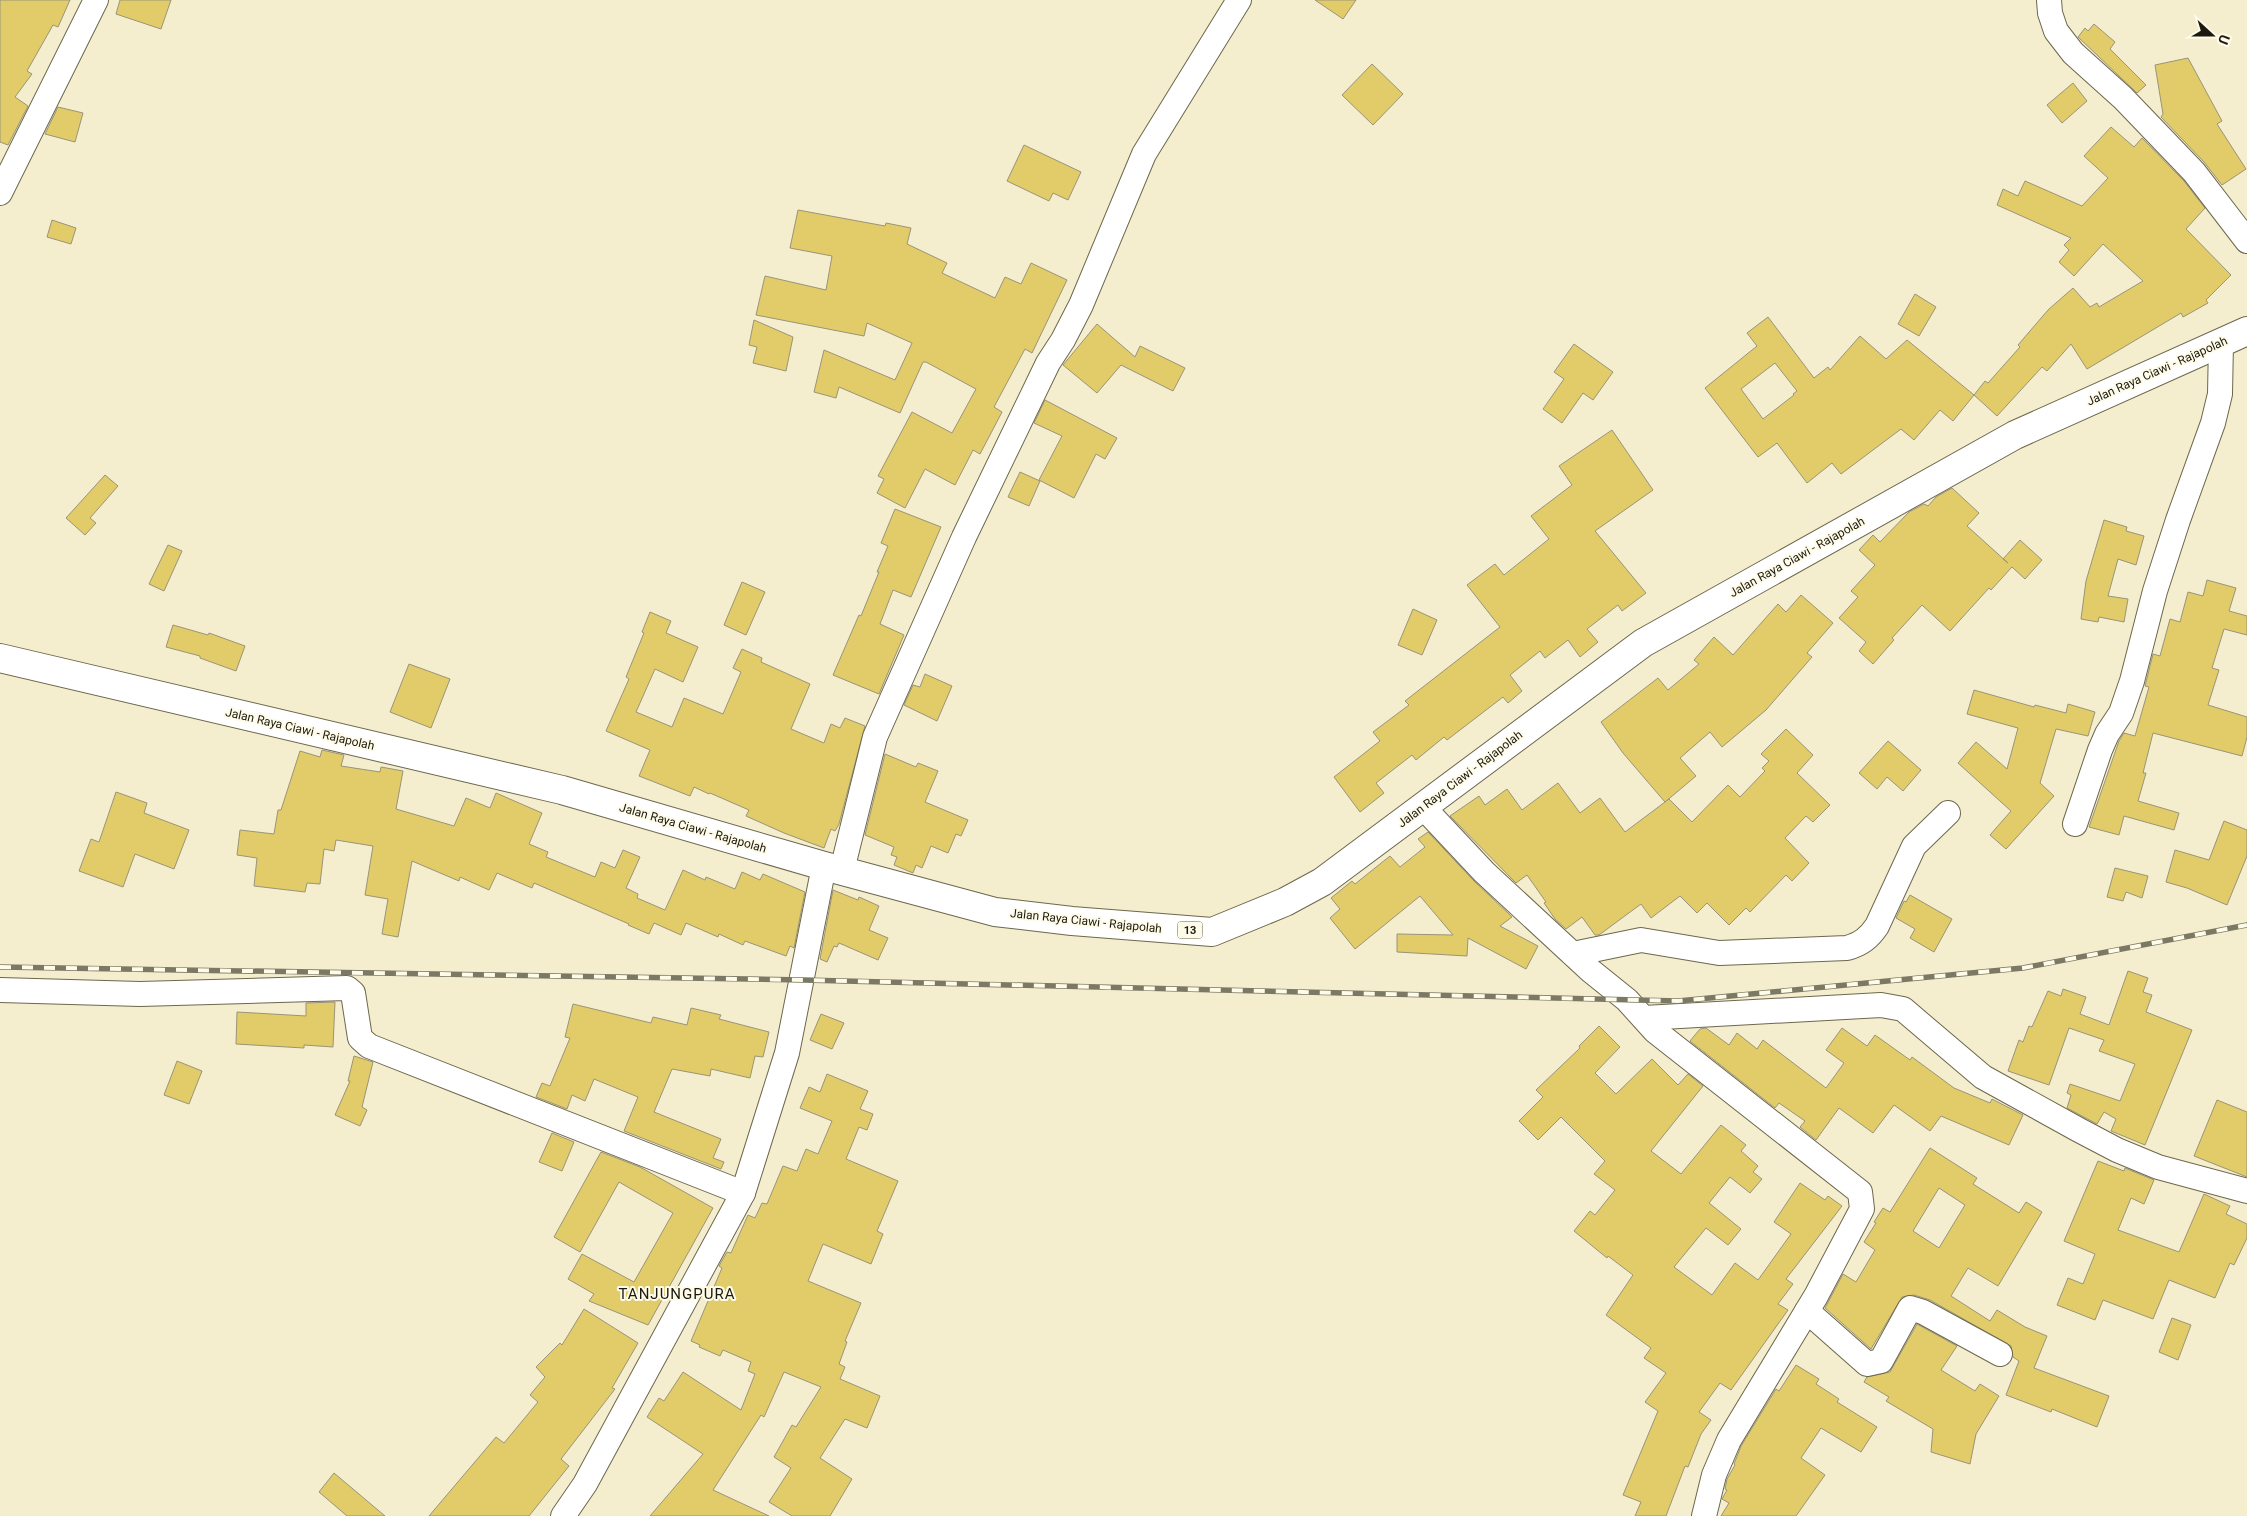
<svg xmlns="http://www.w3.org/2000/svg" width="2247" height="1516" font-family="Roboto,sans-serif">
  <rect width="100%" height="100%" fill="#f4eecf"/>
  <g fill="#e1cc69" stroke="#9a9478" fill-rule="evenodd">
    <polygon points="0,0 70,0 58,27 53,25 27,71 32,74 15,97 28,106 8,145 0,142"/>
    <polygon points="120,0 171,0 161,29 116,14"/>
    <polygon points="1315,0 1356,0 1343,19"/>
    <polygon points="2094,24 2115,42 2110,49 2146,85 2137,93 2078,37 2085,28 2088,31"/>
    <polygon points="2188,58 2222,121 2217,124 2246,169 2222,185 2204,162 2161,117 2163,114 2155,65"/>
    <polygon points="1372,64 1403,94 1373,125 1342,95"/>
    <polygon points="2073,83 2087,101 2062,123 2047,105"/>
    <polygon points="58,107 83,113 75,142 45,134"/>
    <path d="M2111,127L2134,147L2142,138L2184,181L2205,208L2186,229L2231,275L2206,300L2208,303L2183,317L2181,313L2087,369L2071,344L2047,371L2042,367L1997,416L1974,395L1953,421L1940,410L1914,440L1901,429L1841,474L1832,463L1807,483L1777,443L1758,457L1705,388L1757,346L1747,333L1768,317L1814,378L1828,367L1830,370L1860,336L1886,359L1907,340L1974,395L1985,381L1988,383L2020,347L2018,345L2048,310L2073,288L2090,307L2097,303L2099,307L2143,281L2103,244L2074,276L2059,262L2069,250L2064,245L2071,238L1997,205L2003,189L2018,196L2025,181L2082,206L2108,178L2084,156ZM1775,363L1797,391L1793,394L1794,395L1763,419L1741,389Z"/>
    <polygon points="1024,145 1081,172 1068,200 1053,193 1049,201 1007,181"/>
    <polygon points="798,210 885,226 886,223 911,228 907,244 947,263 942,273 995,298 1005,277 1021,284 1031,263 1067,280 1032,353 1025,349 994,407 1002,412 980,454 973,450 955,485 925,469 905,508 877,493 884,479 878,476 912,412 952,433 976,389 926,362 923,362 900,413 839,387 836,398 814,392 824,350 895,380 912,343 867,323 864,336 756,315 765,276 826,290 832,256 790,248"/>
    <polygon points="52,220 76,228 71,244 47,237"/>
    <polygon points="1915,294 1936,307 1919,336 1898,324"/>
    <polygon points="754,320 793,337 786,371 753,363 757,347 749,345"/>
    <polygon points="1097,324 1135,357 1140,346 1185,368 1173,391 1121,365 1097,393 1063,365"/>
    <polygon points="1574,344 1613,372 1593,400 1583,393 1562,423 1543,409 1564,379 1554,372"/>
    <polygon points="1045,400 1117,438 1105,459 1096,454 1074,498 1039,480 1062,436 1034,423"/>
    <polygon points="1612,430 1653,490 1595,531 1646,593 1622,611 1618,605 1587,629 1598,642 1580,657 1568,640 1545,658 1540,651 1510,675 1522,691 1508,703 1503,697 1447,740 1444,737 1416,760 1412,755 1376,783 1384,793 1360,812 1334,777 1380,741 1373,732 1409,705 1405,701 1500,627 1467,585 1495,564 1504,575 1549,539 1531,516 1572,485 1559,466"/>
    <polygon points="1020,472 1040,481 1029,506 1008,497"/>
    <polygon points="105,475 118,486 90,518 96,523 85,535 66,518"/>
    <polygon points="1952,488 1979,513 1967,526 2008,563 2003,559 2020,540 2042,560 2025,579 2012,567 1991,590 1989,588 1950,631 1922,605 1892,638 1894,640 1873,664 1859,651 1866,642 1839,618 1858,597 1851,591 1875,565 1859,550 1873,535 1880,542 1909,512 1924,504 1928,506 1936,497"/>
    <polygon points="895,509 941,527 911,597 893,590 880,624 904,635 879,694 833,675 859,615 861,616 879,572 877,572 888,546 881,543"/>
    <polygon points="2104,520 2127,527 2126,531 2144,536 2136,565 2118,559 2108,596 2128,599 2124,622 2099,617 2098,622 2081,619 2086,581"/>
    <polygon points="168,545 182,551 164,591 149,584"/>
    <polygon points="2207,580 2236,588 2229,611 2247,616 2247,635 2224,629 2212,668 2219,670 2208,705 2247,717 2247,737 2242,756 2153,733 2143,773 2146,773 2138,801 2179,813 2174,830 2124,816 2119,835 2089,827 2119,741 2124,733 2135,736 2149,687 2145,686 2153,654 2160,656 2170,619 2180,622 2188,592 2203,596"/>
    <polygon points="742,582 765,592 746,635 724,625"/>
    <polygon points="1801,595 1833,623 1807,653 1812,657 1766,710 1722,747 1710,732 1680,758 1696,776 1665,802 1623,753 1601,722 1658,678 1668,690 1699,664 1694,660 1714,637 1733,655 1778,604 1786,612"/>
    <polygon points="1413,609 1437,620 1422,655 1398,645"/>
    <polygon points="650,612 671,621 666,633 698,647 683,682 655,669 636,712 672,727 684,698 723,714 741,672 733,668 742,649 762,658 761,662 810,684 791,729 824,743 831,724 840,728 845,718 865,726 839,824 835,831 831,829 824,848 784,833 746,816 749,810 710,793 709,794 694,787 690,796 639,776 650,750 606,731 629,679 626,677 644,633 642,632"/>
    <polygon points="173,625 208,635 209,633 245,646 236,671 200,658 200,656 166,647"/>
    <polygon points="409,664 450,679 431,728 390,712"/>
    <polygon points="925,674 952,686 937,721 904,705 913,685 920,687"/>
    <polygon points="1974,690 2034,707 2035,705 2066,713 2068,704 2095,712 2088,736 2056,729 2040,783 2054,796 2006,849 1990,835 2011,811 1958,763 1976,742 2007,769 2018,728 1967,714"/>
    <polygon points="1786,729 1813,755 1797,773 1830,805 1813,822 1806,816 1785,838 1809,863 1792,881 1786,875 1750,912 1746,908 1729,925 1707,903 1697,913 1680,896 1651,918 1641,904 1599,935 1595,935 1582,917 1566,929 1555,919 1544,903 1546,902 1527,875 1516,883 1450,816 1479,796 1485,805 1507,789 1522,810 1558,783 1580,813 1600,798 1625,832 1669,799 1692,822 1728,785 1740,797 1765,771 1762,768 1769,761 1761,754"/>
    <polygon points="1888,741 1921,770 1903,791 1887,777 1877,789 1859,773"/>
    <polygon points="322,750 344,755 341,766 380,772 381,767 403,771 396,809 454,826 466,798 490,808 496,793 542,813 529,844 548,852 546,857 595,877 601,862 615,868 623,850 640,857 626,888 638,894 637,898 665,910 683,870 705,880 706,877 735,889 742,872 760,880 763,874 805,892 794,948 790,946 786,956 745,941 743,945 719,934 718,937 686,923 681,935 654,923 649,934 628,925 629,924 534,883 532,888 497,873 489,890 460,877 459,881 412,861 398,937 382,934 388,899 365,895 373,846 336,840 334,851 324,849 320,884 307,883 305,892 254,886 257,858 237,855 240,830 274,834 278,810 281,810 300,751 320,757"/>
    <polygon points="885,754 916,767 918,763 938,771 925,802 968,820 961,836 956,834 948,853 931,846 922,868 916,865 913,873 894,865 897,857 891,855 894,847 865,835"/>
    <polygon points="116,792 147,803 144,813 189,830 174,869 135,854 123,887 79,871 91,839 99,842"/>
    <polygon points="2224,821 2247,830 2247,856 2227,905 2187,888 2166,882 2175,850 2209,860"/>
    <polygon points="1428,832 1474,881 1510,915 1512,917 1500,926 1538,946 1526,969 1468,938 1467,956 1397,952 1397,934 1453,935 1420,896 1355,949 1330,918 1340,909 1331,898 1352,881 1355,884 1390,856 1400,867 1425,847 1418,839"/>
    <polygon points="2115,868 2148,876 2142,898 2126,892 2123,901 2107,897"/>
    <polygon points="833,890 858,900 859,897 879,906 869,930 888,938 878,960 839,943 837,947 834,946 827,962 820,959"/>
    <polygon points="1910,895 1952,919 1934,952 1910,938 1915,929 1896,918 1904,901 1906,902"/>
    <polygon points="2128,971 2148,978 2143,992 2152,995 2146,1012 2192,1030 2145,1145 2111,1131 2116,1119 2104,1112 2097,1124 2067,1108 2071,1095 2067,1093 2070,1084 2120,1101 2135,1064 2099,1051 2104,1040 2069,1028 2049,1085 2008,1071 2019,1040 2023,1042 2029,1026 2032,1027 2048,991 2061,996 2063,989 2086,997 2080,1014 2109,1025"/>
    <polygon points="335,1002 333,1047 304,1045 304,1048 236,1044 237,1012 306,1016 306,1003"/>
    <polygon points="573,1004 651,1023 653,1017 687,1025 691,1008 721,1015 719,1019 769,1032 763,1057 755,1056 750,1078 711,1069 710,1076 672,1069 654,1112 721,1139 713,1158 724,1162 721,1169 624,1131 638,1097 594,1079 585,1101 572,1095 567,1109 536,1097 542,1083 550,1086 570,1038 565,1037"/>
    <polygon points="821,1014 844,1023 832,1049 810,1040"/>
    <polygon points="1599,1026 1620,1047 1595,1073 1616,1094 1652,1059 1678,1085 1688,1074 1703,1086 1651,1151 1681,1174 1721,1125 1746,1145 1741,1151 1758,1166 1753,1172 1762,1179 1750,1193 1730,1177 1709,1203 1741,1229 1728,1245 1706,1228 1674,1267 1712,1295 1735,1263 1758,1280 1791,1234 1774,1222 1800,1183 1825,1200 1828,1196 1842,1206 1786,1279 1793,1284 1778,1304 1788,1310 1731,1390 1720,1383 1699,1412 1711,1420 1701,1434 1688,1467 1685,1466 1666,1516 1635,1516 1641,1502 1623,1495 1658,1411 1645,1402 1666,1373 1644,1358 1651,1348 1606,1315 1633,1275 1608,1256 1607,1258 1574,1231 1590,1211 1595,1215 1615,1190 1594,1174 1605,1161 1561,1117 1538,1140 1519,1121 1543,1097 1536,1090 1580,1048 1579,1046"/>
    <polygon points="1706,1028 1729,1045 1737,1033 1757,1049 1763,1040 1826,1088 1844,1063 1826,1050 1842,1028 1867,1046 1875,1035 1910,1060 1912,1057 1954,1088 1990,1103 1992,1099 2023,1115 2009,1145 1941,1116 1930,1131 1894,1105 1873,1133 1839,1108 1816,1140 1800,1127 1805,1121 1779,1103 1775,1108 1690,1041 1700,1029"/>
    <polygon points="354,1056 373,1062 362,1107 367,1110 360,1126 335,1115 350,1081 348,1081"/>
    <polygon points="177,1061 202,1071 189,1104 164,1095"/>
    <polygon points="827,1074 868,1091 860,1109 873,1114 867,1130 859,1127 846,1159 898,1181 877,1231 883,1234 871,1264 823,1244 808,1281 861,1303 845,1341 847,1342 839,1364 845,1367 840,1379 880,1396 867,1428 845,1419 820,1458 852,1479 830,1516 792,1516 769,1502 791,1468 774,1457 792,1425 796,1427 821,1387 784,1372 764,1417 761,1415 713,1490 769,1516 650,1516 703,1454 647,1417 659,1398 664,1401 683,1372 741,1410 755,1374 748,1371 751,1362 723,1350 720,1356 699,1347 700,1345 691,1341 722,1268 719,1266 727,1252 731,1253 748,1215 755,1218 762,1203 767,1204 783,1166 797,1171 806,1149 818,1154 832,1121 800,1108 809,1087 820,1092"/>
    <polygon points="2217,1100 2247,1112 2247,1177 2194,1156"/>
    <polygon points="552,1133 574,1142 562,1171 539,1162"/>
    <path d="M1930,1148L1977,1178L1973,1184L2019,1213L2026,1202L2042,1212L1998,1286L1968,1268L1951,1296L1990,1321L1997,1310L2025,1327L2047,1336L2034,1368L2109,1396L2097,1427L2052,1409L2051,1412L2006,1395L2019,1361L2013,1357L2011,1346L1930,1300L1914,1295L1902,1297L1871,1349L1825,1308L1843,1274L1856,1282L1875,1250L1864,1242L1876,1223L1874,1222L1883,1208L1890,1212ZM1939,1188L1965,1205L1939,1248L1913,1231Z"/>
    <polygon points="601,1152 640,1167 713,1208 648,1325 589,1301 594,1294 568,1279 582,1254 634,1282 673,1213 619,1182 580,1252 554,1237"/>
    <polygon points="2098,1161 2124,1171 2125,1168 2154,1180 2144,1204 2131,1198 2118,1230 2179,1252 2204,1194 2230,1206 2226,1214 2247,1224 2247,1238 2234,1265 2230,1263 2215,1298 2169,1280 2153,1319 2103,1300 2095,1320 2057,1305 2068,1278 2083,1284 2095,1254 2064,1241"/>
    <polygon points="584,1309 638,1343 612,1388 615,1389 561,1459 569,1466 529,1516 429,1516 496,1437 504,1443 538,1402 530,1395 545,1377 536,1367 560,1343 562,1345"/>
    <polygon points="2172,1318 2191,1325 2178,1360 2159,1352"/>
    <polygon points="1917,1324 1957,1346 1941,1370 1975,1391 1980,1384 1999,1396 1976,1434 1970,1464 1931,1452 1933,1429 1886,1401 1889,1397 1864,1382 1867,1377 1890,1372"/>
    <polygon points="1796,1365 1819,1379 1816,1384 1839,1399 1837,1402 1877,1427 1861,1452 1821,1428 1801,1458 1825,1475 1796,1516 1721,1516 1729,1503 1722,1499 1727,1490 1725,1489 1727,1479 1735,1465 1734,1464 1741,1446 1776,1389 1779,1391"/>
    <polygon points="334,1473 385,1516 347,1516 319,1492"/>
  </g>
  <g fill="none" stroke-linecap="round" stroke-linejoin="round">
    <defs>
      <g id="minor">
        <polyline points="2049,0 2050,13 2056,31 2073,53 2123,98 2194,172 2247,241"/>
        <polyline points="0,193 96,0"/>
        <polyline points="1423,807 1484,872 1591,971 1627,1000 1655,1031 1860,1192 1862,1209 1816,1296 1729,1440 1714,1475 1704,1516"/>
        <polyline points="2075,824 2100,750 2107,734 2121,713 2132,681 2155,591 2178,520 2213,423 2220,394 2221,343"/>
        <polyline points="842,870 875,737 964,537 1048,363 1063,340 1081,305 1144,154 1239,0"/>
        <path d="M1573,954L1641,940L1719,953L1847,948C1861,944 1869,938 1877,926L1914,846L1948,813"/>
        <polyline points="0,990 140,994 347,988 353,993 360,1038 369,1046 743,1193"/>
        <polyline points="1644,1018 1881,1005 1903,1009 1983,1077 2079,1130 2117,1150 2158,1167 2247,1191"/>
        <polyline points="1807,1311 1867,1364 1881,1361 1910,1308 1923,1312 2000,1354"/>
        <polyline points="563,1516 585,1484 743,1193 787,1053 824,866"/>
      </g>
      <polyline id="trunk" points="0,658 562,790 824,866 995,912 1072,921 1212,932 1285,902 1322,882 1643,643 2015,435 2247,331"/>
    </defs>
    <use href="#minor" stroke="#6d674c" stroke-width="26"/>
    <use href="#trunk" stroke="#6d674c" stroke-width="30"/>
    <use href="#minor" stroke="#fff" stroke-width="24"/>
    <use href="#trunk" stroke="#fff" stroke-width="28"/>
    <defs>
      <polyline id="rail" points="0,967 803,980 1678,1001 2023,968 2247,925"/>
    </defs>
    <use href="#rail" stroke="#7b7864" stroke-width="5.5"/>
    <use href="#rail" stroke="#fffbe9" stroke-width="4" stroke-dasharray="11" stroke-linecap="butt"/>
  </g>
  <g text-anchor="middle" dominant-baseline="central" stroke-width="4" stroke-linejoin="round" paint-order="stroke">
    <rect fill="#fffbe9" stroke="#605e50" stroke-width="1" x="1177.5" y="921.5" width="25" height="17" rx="4"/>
    <g font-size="11" font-weight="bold" fill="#1c1a0f">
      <text x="1190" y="930">13</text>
    </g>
    <g font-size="12" fill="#1c1a0f" stroke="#fffbe9">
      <text transform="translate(2157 371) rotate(-24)">Jalan Raya Ciawi - Rajapolah</text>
      <text transform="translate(1797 557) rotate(-29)">Jalan Raya Ciawi - Rajapolah</text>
      <text transform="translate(300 729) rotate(13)">Jalan Raya Ciawi - Rajapolah</text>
      <text transform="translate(1460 779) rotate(-37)">Jalan Raya Ciawi - Rajapolah</text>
      <text transform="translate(693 828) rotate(16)">Jalan Raya Ciawi - Rajapolah</text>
      <text transform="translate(1086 921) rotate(6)">Jalan Raya Ciawi - Rajapolah</text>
    </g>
    <g font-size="15" letter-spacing="1" fill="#1c1a0f" stroke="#fffbe9">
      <text x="677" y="1294">TANJUNGPURA</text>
    </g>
  </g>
  <g transform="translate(2212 35) rotate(111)" stroke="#fffbe9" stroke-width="4" paint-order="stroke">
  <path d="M0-4L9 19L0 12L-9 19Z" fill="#1c1a0f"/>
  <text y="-8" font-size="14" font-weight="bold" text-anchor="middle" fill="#1c1a0f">U</text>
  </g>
</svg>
